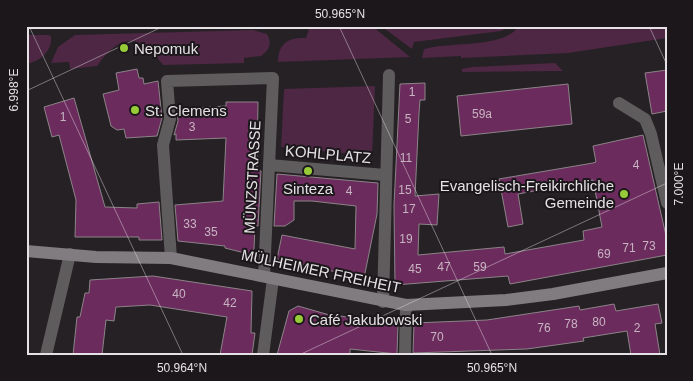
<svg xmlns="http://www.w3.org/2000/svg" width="693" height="381" font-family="Arial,sans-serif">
  <rect width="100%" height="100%" fill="#262124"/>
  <g fill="#4d2743">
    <path d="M372,26L410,57L278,62C278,43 289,37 306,38L309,29Z"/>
    <polygon points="381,26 510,26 501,31 414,42 412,49"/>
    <path d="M519,26H667V38L568,53L461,58V56L422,58L424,49C451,41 503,49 519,26Z"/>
    <path d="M253,30L267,34C272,43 270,50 261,56L244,58V63L163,65C139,32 120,34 97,66L70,69L69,62L51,63L58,47L75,35Z"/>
    <path d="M26,35H48L51,36C53,51 39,62 26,64Z"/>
    <polygon points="555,63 563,71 462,72 462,69 472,67"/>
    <polygon points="375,86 372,156 281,147 284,89"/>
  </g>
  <g fill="#6c2b5d" stroke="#8b8488">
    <polygon points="137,69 139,78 143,78 144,84 158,81 162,118 157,136 126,138 124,129 117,130 111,126 103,94 119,90 116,73"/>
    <polygon points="667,70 667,111 652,114 645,73"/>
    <polygon points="425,83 425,100 420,100 419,113 415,196 439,194 437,225 419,224 418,255 504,247 505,254 584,240 583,231 602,227 593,180 518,194 523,224 508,227 499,179 593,163 596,162 593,146 643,135 667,240 667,255 510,284 508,276 395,285 394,205 400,84"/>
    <polygon points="568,84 572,124 461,136 457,96"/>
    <polygon points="74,98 105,207 137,208 137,204 159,202 162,240 139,240 139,237 75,237 76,200 59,135 52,137 44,107"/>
    <polygon points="226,102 258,102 257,170 261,171 258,226 255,226 254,249 249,254 225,248 225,246 178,241 175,205 223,201 226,138 176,140 176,134 174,135 178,121 177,109 226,106"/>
    <polygon points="277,174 378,183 377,214 364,278 277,259 282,235 355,249 356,206 312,201 294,201 294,220 285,226 274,226"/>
    <polygon points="153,276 252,291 251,333 255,333 252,355 220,355 227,317 150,305 116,307 114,321 106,320 102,355 73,355 77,317 80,317 85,293 89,293 90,280"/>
    <polygon points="614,304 616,311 658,304 662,323 655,324 660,355 631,355 627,331 583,338 584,341 527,349 413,353 414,323 487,320 579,306 580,310"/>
    <polygon points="298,306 340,318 341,316 383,324 398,324 397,354 350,349 350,355 277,355 289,311"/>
  </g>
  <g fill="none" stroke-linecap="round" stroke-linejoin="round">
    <g stroke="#5e5c5d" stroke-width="12">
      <polyline points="619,103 645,119 651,134 667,203"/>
      <polyline points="269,165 385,175"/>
      <polyline points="171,258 163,145 170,119 167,81 273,78 264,276"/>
      <polyline points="383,302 389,75"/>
      <polyline points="46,355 70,254"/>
      <polyline points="263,355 273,279"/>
      <polyline points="405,355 406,305"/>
    </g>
    <polyline stroke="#807c7f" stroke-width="12" points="26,251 96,257 171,258 406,305 506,300 553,294 667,273"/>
  </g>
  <path fill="none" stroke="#e5e1e4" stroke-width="1" stroke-opacity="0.45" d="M29,26L183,355M339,26L492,355M649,26L667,65M26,91L164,26M299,355L667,183"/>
  <g fill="#97cc38" stroke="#1c171b" stroke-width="2">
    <circle cx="124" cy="48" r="5"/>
    <circle cx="135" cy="110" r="5"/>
    <circle cx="308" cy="171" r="5"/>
    <circle cx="624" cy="194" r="5"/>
    <circle cx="299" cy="319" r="5"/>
  </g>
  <g text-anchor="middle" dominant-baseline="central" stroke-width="4" stroke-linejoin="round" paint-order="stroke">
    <g font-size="12" fill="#c7b4c2">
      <text x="412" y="92">1</text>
      <text x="482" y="114">59a</text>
      <text x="63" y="117">1</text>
      <text x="408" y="119">5</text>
      <text x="192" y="127">3</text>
      <text x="406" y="158">11</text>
      <text x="636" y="165">4</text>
      <text x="405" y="190">15</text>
      <text x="349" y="191">4</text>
      <text x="409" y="209">17</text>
      <text x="190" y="224">33</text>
      <text x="211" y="232">35</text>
      <text x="406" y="239">19</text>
      <text x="649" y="246">73</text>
      <text x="629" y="248">71</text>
      <text x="604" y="254">69</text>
      <text x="444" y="267">47</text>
      <text x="480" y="267">59</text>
      <text x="415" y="269">45</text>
      <text x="179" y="294">40</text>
      <text x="230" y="303">42</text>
      <text x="599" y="322">80</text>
      <text x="571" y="324">78</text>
      <text x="544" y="328">76</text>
      <text x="637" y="328">2</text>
      <text x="437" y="337">70</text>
    </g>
    <g font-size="15" fill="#e5e1e4" stroke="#1c171b" text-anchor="start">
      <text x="134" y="48">Nepomuk</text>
      <text x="145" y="110">St. Clemens</text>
      <text x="614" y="185" text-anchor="end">Evangelisch-Freikirchliche<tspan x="614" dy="17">Gemeinde</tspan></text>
      <text x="308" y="188" text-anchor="middle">Sinteza</text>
      <text x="309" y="319">Café Jakubowski</text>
    </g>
    <g font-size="15" fill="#e5e1e4" stroke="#1c171b">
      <text transform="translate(328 154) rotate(5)">KOHLPLATZ</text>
      <text transform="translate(252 177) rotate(-87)">MÜNZSTRASSE</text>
      <text transform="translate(321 271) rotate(12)">MÜLHEIMER FREIHEIT</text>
    </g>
  </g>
  <rect width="693" height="381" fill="none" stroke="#1c171b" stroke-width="55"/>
  <rect x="28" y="28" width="638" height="326" fill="none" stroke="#e5e1e4" stroke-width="2"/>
  <g font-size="12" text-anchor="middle" fill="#e5e1e4">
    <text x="340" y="18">50.965°N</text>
    <text transform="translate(14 90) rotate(-90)" y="4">6.998°E</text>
    <text transform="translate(679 184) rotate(-90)" y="4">7.000°E</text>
    <text x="182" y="372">50.964°N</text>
    <text x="492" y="372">50.965°N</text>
  </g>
</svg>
